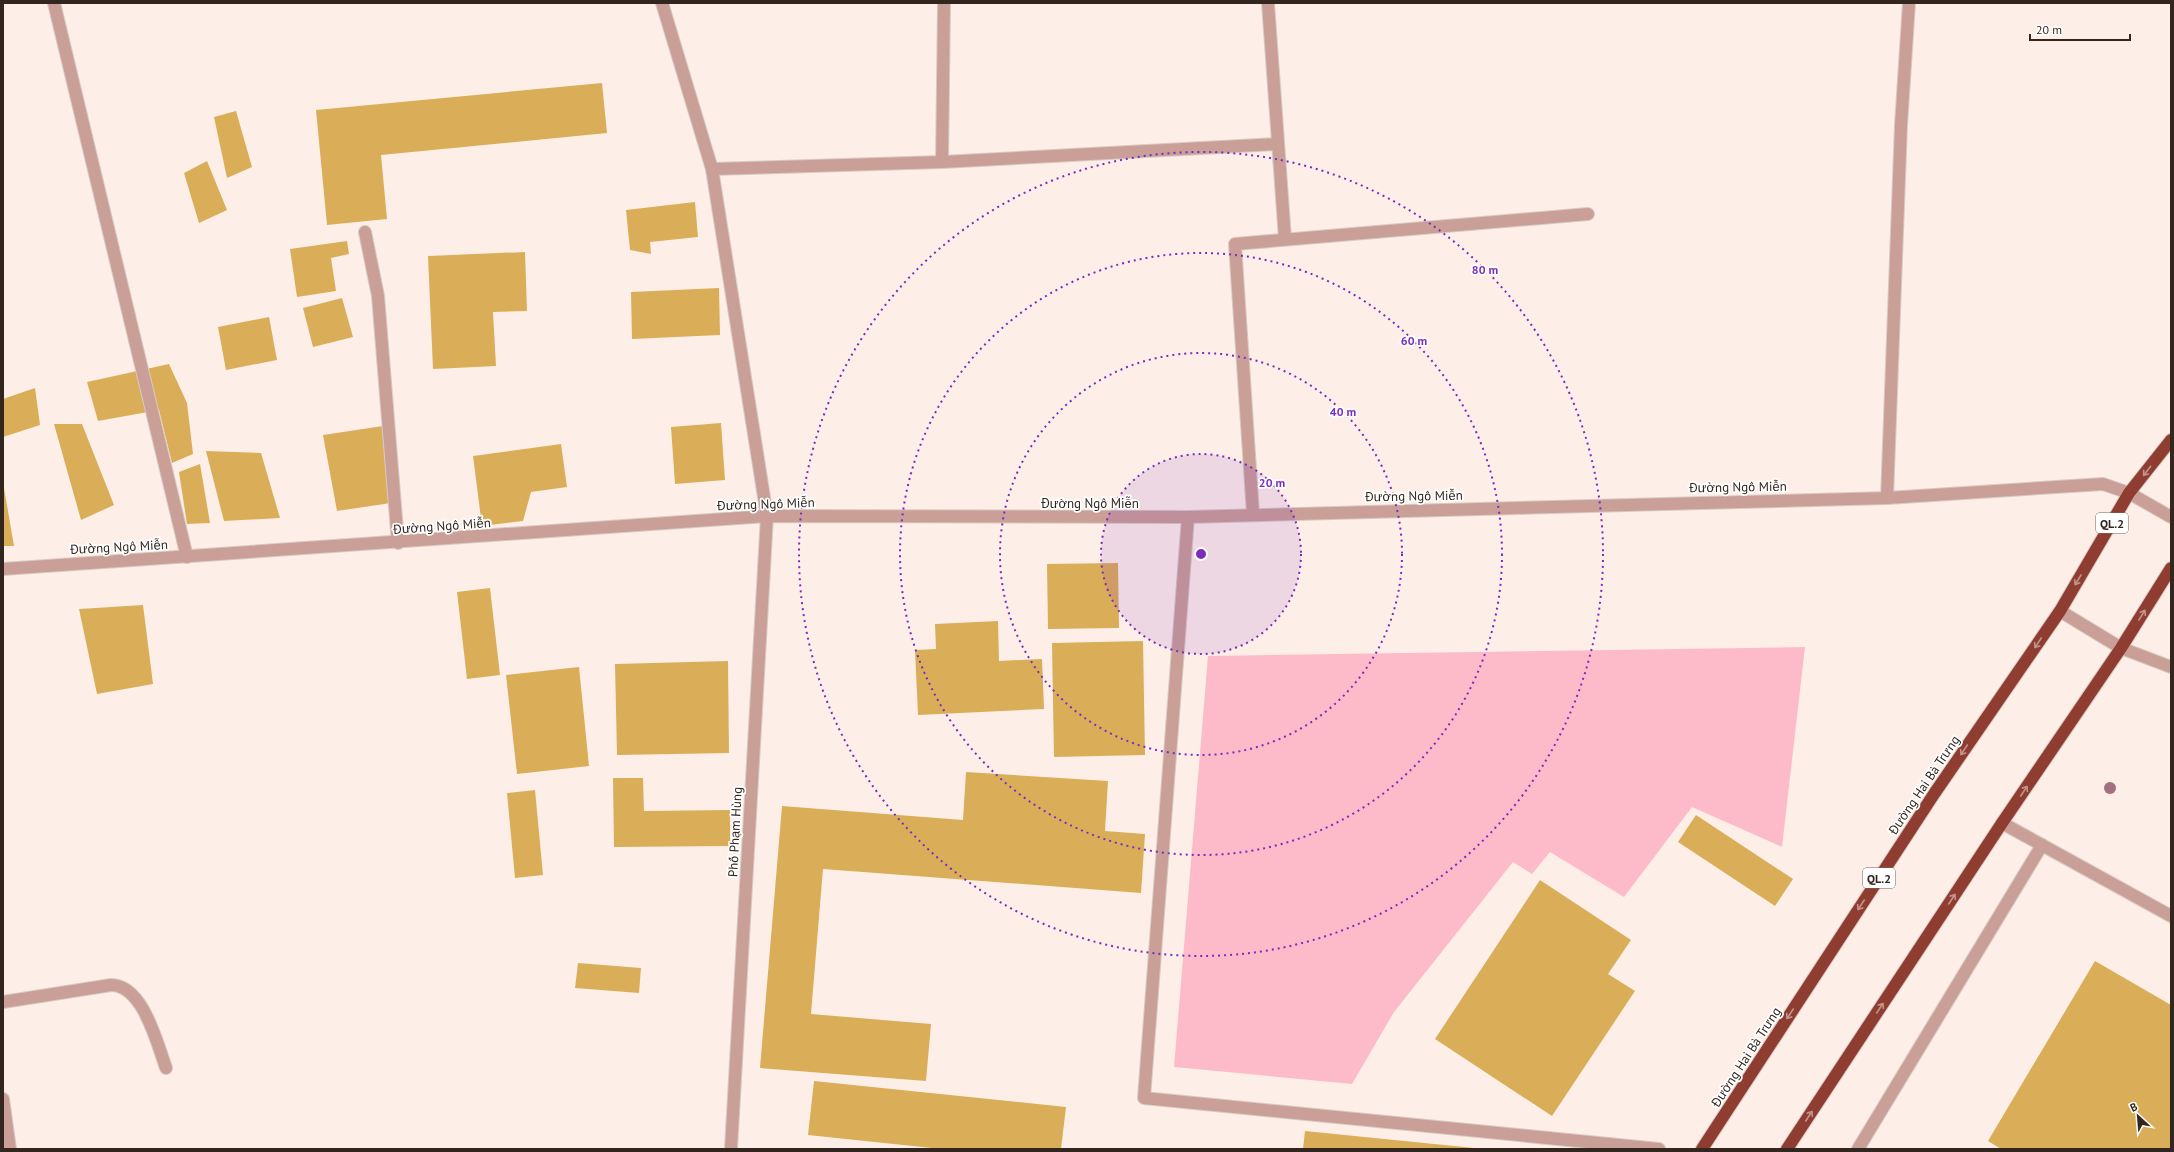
<svg xmlns="http://www.w3.org/2000/svg" width="2174" height="1152" font-family="'PT Sans',sans-serif">
  <rect width="100%" height="100%" fill="#fdefe7"/>
  <polygon fill="#fdbbca" points="1805,647 1782,847 1692,807 1624,897 1550,852 1532,874 1513,862 1394,1012 1352,1084 1174,1067 1208,656"/>
  <g fill="#daae59">
    <polygon points="602,83 607,133 381,155 387,219 327,225 316,110"/>
    <polygon points="236,111 252,167 227,178 214,117"/>
    <polygon points="207,161 227,210 199,223 184,173"/>
    <polygon points="695,202 698,237 650,242 651,254 630,250 626,210"/>
    <polygon points="347,241 349,254 331,258 336,291 297,297 290,249"/>
    <polygon points="525,252 527,311 493,312 496,366 433,369 428,256"/>
    <polygon points="719,288 720,335 632,339 631,292"/>
    <polygon points="342,298 353,337 313,347 303,308"/>
    <polygon points="269,317 277,360 226,370 218,327"/>
    <polygon points="169,364 187,403 193,454 172,463 159,410 98,421 87,382"/>
    <polygon points="35,388 40,425 3,437 3,399"/>
    <polygon points="721,423 725,480 675,484 671,427"/>
    <polygon points="54,424 82,424 114,505 81,520"/>
    <polygon points="383,426 391,503 337,511 323,435"/>
    <polygon points="561,444 567,487 531,492 523,521 482,526 473,456"/>
    <polygon points="206,451 261,453 280,518 224,521"/>
    <polygon points="200,464 210,523 187,524 179,472"/>
    <polygon points="3,488 4,488 14,546 3,546"/>
    <polygon points="1118,563 1119,628 1048,629 1047,564"/>
    <polygon points="490,588 500,675 467,679 457,592"/>
    <polygon points="143,605 153,684 97,694 79,609"/>
    <polygon points="998,621 999,661 1042,659 1044,709 918,715 915,650 936,649 935,624"/>
    <polygon points="1143,641 1145,755 1054,757 1052,643"/>
    <polygon points="728,661 729,753 617,755 615,664"/>
    <polygon points="579,667 589,766 517,774 506,675"/>
    <polygon points="966,772 1108,781 1105,831 1145,834 1141,893 823,869 811,1014 931,1024 926,1081 760,1068 782,806 963,820"/>
    <polygon points="613,778 643,778 644,811 730,810 730,846 614,847"/>
    <polygon points="535,790 543,875 515,878 507,793"/>
    <polygon points="1696,815 1793,879 1775,906 1678,842"/>
    <polygon points="1540,880 1631,940 1608,974 1635,991 1552,1116 1435,1039"/>
    <polygon points="2095,961 2171,1005 2171,1149 2001,1149 1988,1141"/>
    <polygon points="578,963 641,968 639,993 575,988"/>
    <polygon points="814,1081 1066,1107 1061,1149 941,1149 808,1135"/>
    <polygon points="1305,1131 1474,1148 1473,1149 1303,1149"/>
  </g>
  <g fill="none" stroke-linecap="round" stroke-linejoin="round">
    <defs>
      <g id="minor">
        <polyline points="54,3 187,557"/>
        <polyline points="662,3 712,169 767,516 731,1149"/>
        <polyline points="1268,3 1285,239"/>
        <polyline points="942,162 944,3"/>
        <polyline points="712,169 942,162 1278,144"/>
        <polyline points="365,232 378,296 398,543"/>
        <polyline points="1887,498 1901,125 1909,3"/>
        <polyline points="1253,514 1235,244 1588,214"/>
        <polyline points="1188,517 1144,1098 1659,1149"/>
        <polyline points="3,569 767,516 1188,517 1887,498 2103,484 2129,493 2171,517"/>
        <polyline points="2060,611 2121,648 2171,667"/>
        <polyline points="2002,823 2171,916"/>
        <path d="M3,1002L111,985C143,985 157,1043 166,1068"/>
        <polyline points="3,1099 10,1149"/>
        <polyline points="1858,1149 2042,845"/>
      </g>
      <g id="highway">
        <polyline points="1702,1149 1934,794 2060,611 2129,493 2171,440"/>
        <polyline points="1787,1149 2002,823 2121,648 2171,568"/>
      </g>
    </defs>
    <use href="#minor" stroke="#d8cbc3" stroke-width="14"/>
    <use href="#highway" stroke="#d8cbc3" stroke-width="14"/>
    <use href="#minor" stroke="#c99f97" stroke-width="12"/>
    <use href="#highway" stroke="#8f3c31" stroke-width="12"/>
  </g>
  <circle fill="#a46f7e" cx="2110" cy="788" r="6"/>
  <defs><path id="oneway-shaft" d="M-6 0H5M1.5-3L5.5 0L1.5 3" fill="none" stroke-width="1.6" stroke-linecap="round" stroke-linejoin="round"/></defs>
  <g stroke="#c1948e">
    <use href="#oneway-shaft" transform="translate(2147 471) rotate(128)"/>
    <use href="#oneway-shaft" transform="translate(2078 580) rotate(121)"/>
    <use href="#oneway-shaft" transform="translate(2142 615) rotate(-58)"/>
    <use href="#oneway-shaft" transform="translate(2038 643) rotate(124)"/>
    <use href="#oneway-shaft" transform="translate(1964 750) rotate(124)"/>
    <use href="#oneway-shaft" transform="translate(2024 791) rotate(-56)"/>
    <use href="#oneway-shaft" transform="translate(1952 899) rotate(-57)"/>
    <use href="#oneway-shaft" transform="translate(1861 905) rotate(123)"/>
    <use href="#oneway-shaft" transform="translate(1880 1008) rotate(-57)"/>
    <use href="#oneway-shaft" transform="translate(1790 1014) rotate(123)"/>
    <use href="#oneway-shaft" transform="translate(1809 1116) rotate(-57)"/>
  </g>
  <circle cx="1201" cy="554" r="100" fill="#7b2cbf" fill-opacity=".12"/>
  <g fill="none" stroke="#7b2cbf" stroke-width="2" stroke-dasharray="2 4">
    <circle cx="1201" cy="554" r="100"/>
    <circle cx="1201" cy="554" r="201"/>
    <circle cx="1201" cy="554" r="301"/>
    <circle cx="1201" cy="554" r="402"/>
  </g>
  <g text-anchor="middle" dominant-baseline="central" stroke-width="3.5" stroke-linejoin="round" paint-order="stroke">
    <g fill="#fff" stroke="#706762" stroke-width="1">
      <rect x="2096" y="513" width="32" height="20" rx="3"/>
      <rect x="1863" y="868" width="32" height="20" rx="3"/>
    </g>
    <g font-size="12" font-weight="bold" fill="#32261e">
      <text x="2112" y="523">QL.2</text>
      <text x="1879" y="878">QL.2</text>
    </g>
    <g font-size="13" fill="#32261e" stroke="#fff">
      <text transform="translate(1738 487) rotate(-1)">Đường Ngô Miễn</text>
      <text transform="translate(1414 496) rotate(-1)">Đường Ngô Miễn</text>
      <text x="1090" y="503">Đường Ngô Miễn</text>
      <text transform="translate(766 504) rotate(-2)">Đường Ngô Miễn</text>
      <text transform="translate(442 526) rotate(-4)">Đường Ngô Miễn</text>
      <text transform="translate(119 547) rotate(-3)">Đường Ngô Miễn</text>
      <text transform="translate(1924 785) rotate(-56)">Đường Hai Bà Trưng</text>
      <text transform="translate(735 832) rotate(-87)">Phố Phạm Hùng</text>
      <text transform="translate(1746 1057) rotate(-57)">Đường Hai Bà Trưng</text>
    </g>
  </g>
  <circle cx="1201" cy="554" r="6" fill="#7b2cbf" stroke="#fff" stroke-width="2"/>
  <g font-size="12" text-anchor="middle" font-weight="bold" fill="#7b2cbf" stroke="#fff" stroke-width="3.5" stroke-linejoin="round" paint-order="stroke">
    <text x="1485" y="274">80 m</text>
    <text x="1414" y="345">60 m</text>
    <text x="1343" y="416">40 m</text>
    <text x="1272" y="487">20 m</text>
  </g>
  <rect width="2174" height="1152" fill="none" stroke="#32261e" stroke-width="8"/>
  <g transform="translate(2138 1116) rotate(334)" stroke="#ffffff" stroke-width="3" paint-order="stroke">
  <path d="M0-3L7 15L0 10L-7 15Z" fill="#32261e"/>
  <text y="-6" font-size="11" font-weight="bold" text-anchor="middle" fill="#32261e">B</text>
  </g>
  <path d="M2030 34v6h100v-6" fill="none" stroke="#32261e" stroke-width="2"/>
  <text x="2036" y="34" font-size="12" fill="#32261e" stroke="#ffffff" stroke-width="3" paint-order="stroke">20 m</text>
</svg>
